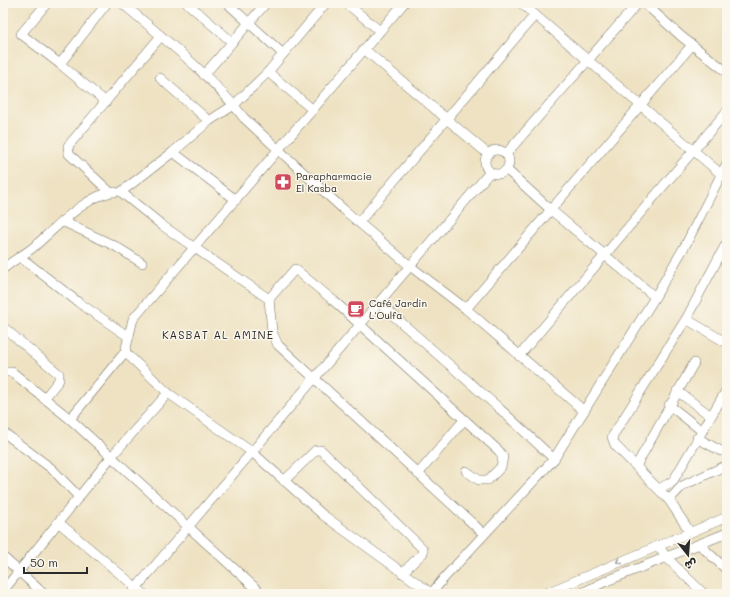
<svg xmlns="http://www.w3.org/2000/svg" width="730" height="597" font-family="Mali,'Playpen Sans Arabic',sans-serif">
  <rect width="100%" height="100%" fill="#fbf7ec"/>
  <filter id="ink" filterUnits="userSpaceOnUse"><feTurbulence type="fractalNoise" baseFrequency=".025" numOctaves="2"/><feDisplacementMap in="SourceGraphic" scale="8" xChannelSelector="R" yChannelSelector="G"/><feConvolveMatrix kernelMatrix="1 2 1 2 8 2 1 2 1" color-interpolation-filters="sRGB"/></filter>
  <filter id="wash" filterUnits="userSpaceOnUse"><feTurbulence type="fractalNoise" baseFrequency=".012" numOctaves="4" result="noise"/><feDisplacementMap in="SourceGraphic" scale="16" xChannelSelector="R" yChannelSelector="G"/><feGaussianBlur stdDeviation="0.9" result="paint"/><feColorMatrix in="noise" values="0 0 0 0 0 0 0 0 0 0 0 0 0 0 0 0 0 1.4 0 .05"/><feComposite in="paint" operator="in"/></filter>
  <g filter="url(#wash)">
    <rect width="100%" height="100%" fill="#eee2c2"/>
  </g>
  <g filter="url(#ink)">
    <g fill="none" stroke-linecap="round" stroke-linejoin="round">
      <defs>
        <g id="street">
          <polyline points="47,3 21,34 60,64 106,102"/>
          <path d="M122,3C164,39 210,74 244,118L343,209L410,266L466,309L584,411"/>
          <polyline points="187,3 232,42"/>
          <polyline points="227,3 282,53"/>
          <polyline points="326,3 268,72 234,105 209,121 173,152 121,192 163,226 269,299 272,332 278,345 484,534"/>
          <polyline points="346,3 380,31"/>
          <polyline points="521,3 721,174"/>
          <polyline points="644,3 682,37 727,72"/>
          <polyline points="364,49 488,154"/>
          <polyline points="60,64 107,3"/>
          <polyline points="268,72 313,110"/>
          <polyline points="204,75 266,3"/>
          <polyline points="160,78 209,121"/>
          <circle cx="497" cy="162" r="12"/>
          <polyline points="173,152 236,200"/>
          <polyline points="506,154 638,3"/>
          <polyline points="507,170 551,210 655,297"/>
          <polyline points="110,192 69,154 68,146 161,36"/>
          <polyline points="62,221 115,246 142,263"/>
          <polyline points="359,222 535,15"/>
          <polyline points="727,242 686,319 612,437 615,445 669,500 682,486 727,465"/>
          <polyline points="20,257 78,302 129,337"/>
          <path d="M3,269C13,260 26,254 36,245C55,228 89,193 115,192"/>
          <polyline points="269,299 295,269 334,301 499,451 503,457 501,467 488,480 479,480 466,471"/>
          <polyline points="379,303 500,409 554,459"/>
          <polyline points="466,309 692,45"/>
          <polyline points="686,319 727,343"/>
          <polyline points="3,327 59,374 59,380 44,399"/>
          <polyline points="125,352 168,393 252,452 323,515 431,593"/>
          <polyline points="519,356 727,111"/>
          <polyline points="3,372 12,372 70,419 262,594"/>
          <polyline points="677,391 711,416"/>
          <polyline points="669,405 702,431"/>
          <polyline points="70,419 125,352 133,319 404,3"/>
          <polyline points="3,432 52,469 79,497"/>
          <polyline points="697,438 721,451 727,451"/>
          <polyline points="636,466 694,363"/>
          <polyline points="418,474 464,420"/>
          <polyline points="284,481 316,450 321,450 423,549 423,553 402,573"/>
          <polyline points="659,489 673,481 727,389"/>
          <polyline points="669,500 690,532"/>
          <polyline points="58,522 144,594"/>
          <polyline points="658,545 667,558 704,594"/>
          <polyline points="700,545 727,570"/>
          <polyline points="3,557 44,594"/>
          <polyline points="3,591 111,457 168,393"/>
          <polyline points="131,594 490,172"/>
          <polyline points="431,594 444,578 554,459 655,297 686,244 727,163"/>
          <polyline points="544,594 727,517"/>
          <polyline points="580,594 604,582 727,533"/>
        </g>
      </defs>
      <use href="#street" stroke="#6f6b60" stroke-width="10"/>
      <use href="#street" stroke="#fff" stroke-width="9"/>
    </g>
    <defs><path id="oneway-chevron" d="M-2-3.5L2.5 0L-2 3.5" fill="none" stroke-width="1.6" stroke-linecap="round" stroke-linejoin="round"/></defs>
    <use stroke="#a0a0a0" href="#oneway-chevron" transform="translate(619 561) rotate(157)"/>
  </g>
  <defs>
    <symbol id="pharmacy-square" viewBox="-11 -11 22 22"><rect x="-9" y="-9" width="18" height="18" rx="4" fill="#d1495b" stroke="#fbf7ec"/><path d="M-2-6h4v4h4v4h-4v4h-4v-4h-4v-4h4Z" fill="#fff"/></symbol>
    <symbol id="cafe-square" viewBox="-11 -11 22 22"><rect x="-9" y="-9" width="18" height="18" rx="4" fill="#d1495b" stroke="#fbf7ec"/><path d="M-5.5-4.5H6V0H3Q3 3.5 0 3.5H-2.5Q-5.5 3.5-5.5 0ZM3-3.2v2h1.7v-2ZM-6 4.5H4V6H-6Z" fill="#fff"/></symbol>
  </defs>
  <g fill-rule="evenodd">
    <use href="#pharmacy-square" x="273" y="172" width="20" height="20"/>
    <use href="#cafe-square" x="346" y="299" width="20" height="20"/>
  </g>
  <g text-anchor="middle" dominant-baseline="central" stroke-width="3" stroke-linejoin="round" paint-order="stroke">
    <g font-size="10" fill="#2b2b2b" stroke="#fbf7ec" text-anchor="start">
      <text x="296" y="176">Parapharmacie<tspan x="296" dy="12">El Kasba</tspan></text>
      <text x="369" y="303">Café Jardin<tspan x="369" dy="12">L'Oulfa</tspan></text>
    </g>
    <g font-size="11" letter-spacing="1" fill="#2b2b2b" stroke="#fbf7ec">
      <text x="218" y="334">KASBAT AL AMINE</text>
    </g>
  </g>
  <rect width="730" height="597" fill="none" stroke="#fbf7ec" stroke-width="16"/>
  <g transform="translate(688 555) rotate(163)" stroke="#fbf7ec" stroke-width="3" paint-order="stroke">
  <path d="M0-3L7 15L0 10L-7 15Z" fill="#2b2b2b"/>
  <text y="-6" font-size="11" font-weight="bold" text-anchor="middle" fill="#2b2b2b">ش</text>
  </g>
  <path d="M24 567v6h63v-6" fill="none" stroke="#2b2b2b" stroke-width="2"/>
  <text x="30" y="567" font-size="12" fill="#2b2b2b" stroke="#fbf7ec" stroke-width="3" paint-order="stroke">50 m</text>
</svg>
